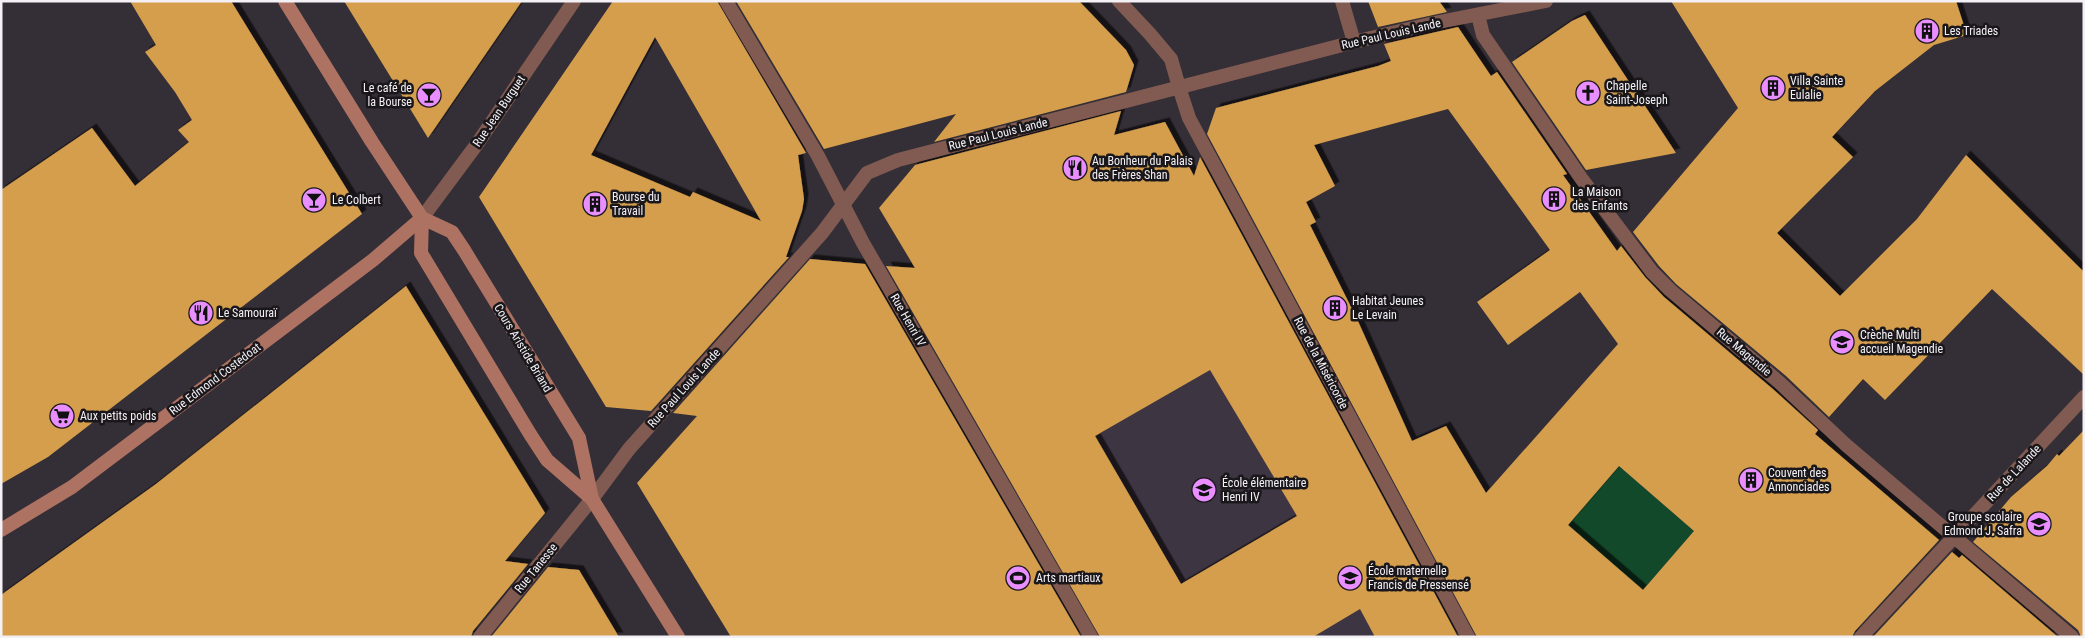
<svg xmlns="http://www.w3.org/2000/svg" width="2085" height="638" font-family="'Roboto Condensed',sans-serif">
  <defs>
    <filter id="shadow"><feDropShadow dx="4.5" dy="-4.5" stdDeviation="0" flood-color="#0009"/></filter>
  </defs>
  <rect width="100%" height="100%" fill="#342e36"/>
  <polygon fill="#3e3542" points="1195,345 1446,637 1128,637 1084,428"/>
  <polygon fill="#12492a" points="1619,466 1694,531 1643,590 1568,525"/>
  <g fill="#d49e4e" fill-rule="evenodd" filter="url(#shadow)">
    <polygon points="130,1 231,1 362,214 48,457 1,484 1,190 92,128 135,186 189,142 178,130 192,120 175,92 145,52 156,45"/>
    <polygon points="344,1 522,1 428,138"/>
    <path d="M613,1H717L806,153L798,155L804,199L802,211L786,257H789L651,411L606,407L479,197ZM655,37L761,221L693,192L690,197L591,155Z"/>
    <polygon points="736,1 1079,1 1126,50 1134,65 1126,92 934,142 956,114 824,149"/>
    <polygon points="1368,1 1439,1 1447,12 1378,27"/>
    <polygon points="1671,1 1956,1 1967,35 1934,45 1875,91 1832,137 1853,157 1777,233 1840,296 1917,219 1966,155 2084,272 2084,375 1992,289 1885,400 1863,379 1829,417 1786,376 1676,284 1659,266 1633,232 1738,108"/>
    <polygon points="1585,15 1676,153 1586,170 1512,62 1572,21"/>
    <path d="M1458,27L1491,76L1497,72L1567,174L1563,175L1617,251L1621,246L1645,277L1664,297L1774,390L1818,430L1815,434L1939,540L1855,631L1852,637H1477L1207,134L1216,108L1378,66L1391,61L1384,44ZM1448,109L1550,250L1477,302L1508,345L1580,292L1618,344L1486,493L1446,426L1412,441L1357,319L1310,225L1316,222L1306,202L1335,186L1314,145ZM1619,466L1694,531L1643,590L1568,525Z"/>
    <path d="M1121,111L1114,135L1165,122L1194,176L1200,157L1458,637H1375L1360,609L1313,637H1100L886,266L915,268L879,208L915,165ZM1210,370L1297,516L1181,584L1095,436Z"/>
    <polygon points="810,259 865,264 1081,637 731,637 637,483 697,416 673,413"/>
    <polygon points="406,286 545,513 505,561 528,564 473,631 471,637 1,637 1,595 156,484"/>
    <polygon points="2084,430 2084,637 2081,637 2078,630 1973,542 2011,497 2047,466 2057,454 2059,456"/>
    <polygon points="1952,552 1959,558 1962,555 2058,637 1873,637"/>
    <polygon points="548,567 579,570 619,637 491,637"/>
  </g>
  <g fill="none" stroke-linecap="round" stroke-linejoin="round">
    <polyline stroke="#815b51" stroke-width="14" points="1179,87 1189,118 1468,637"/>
    <g stroke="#815b51" stroke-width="14">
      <polyline points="726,1 818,156 863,243 1091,637"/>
      <polyline points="1119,1 1150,34 1171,59 1179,87"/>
      <polyline points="1342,1 1354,42"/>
      <polyline points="1478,15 1483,35 1581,178 1652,272 1670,290 1780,383 1846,445 2072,637"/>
      <polyline points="422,218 477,144 574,1"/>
      <polyline points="480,637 592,499"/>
      <polyline points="1861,637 2084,397"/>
    </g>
    <polyline stroke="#815b51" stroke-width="14" points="592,499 629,449 822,233 867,173 898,160 1354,42 1434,23 1546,1"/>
    <g stroke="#ad7262" stroke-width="14">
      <polyline points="285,1 372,142 422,218 452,232 464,250 579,438 592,499"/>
      <polyline points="422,218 421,253 530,434 547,460 592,499 678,637"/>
      <polyline points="1,530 72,487 373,260 422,218"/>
    </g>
  </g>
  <defs>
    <symbol id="building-disc" viewBox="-11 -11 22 22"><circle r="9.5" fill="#e98efe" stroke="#1a171b"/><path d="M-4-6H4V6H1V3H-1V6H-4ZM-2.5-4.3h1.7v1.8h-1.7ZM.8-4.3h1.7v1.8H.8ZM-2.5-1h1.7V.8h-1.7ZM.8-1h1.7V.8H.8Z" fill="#111"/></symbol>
    <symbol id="church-disc" viewBox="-11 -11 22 22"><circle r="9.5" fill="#e98efe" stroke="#1a171b"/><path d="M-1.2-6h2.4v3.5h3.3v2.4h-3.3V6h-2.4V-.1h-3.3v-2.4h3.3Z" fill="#111"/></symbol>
    <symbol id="bar-disc" viewBox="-11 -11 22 22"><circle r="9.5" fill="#e98efe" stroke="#1a171b"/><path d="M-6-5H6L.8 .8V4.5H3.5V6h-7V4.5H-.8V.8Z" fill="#111"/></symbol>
    <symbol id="restaurant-disc" viewBox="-11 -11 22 22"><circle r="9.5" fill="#e98efe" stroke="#1a171b"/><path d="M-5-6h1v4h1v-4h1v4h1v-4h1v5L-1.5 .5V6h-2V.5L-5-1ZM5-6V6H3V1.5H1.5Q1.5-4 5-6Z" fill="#111"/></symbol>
    <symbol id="school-disc" viewBox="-11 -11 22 22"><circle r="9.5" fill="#e98efe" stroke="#1a171b"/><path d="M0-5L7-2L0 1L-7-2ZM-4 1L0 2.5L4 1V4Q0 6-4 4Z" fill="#111"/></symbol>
    <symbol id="supermarket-disc" viewBox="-11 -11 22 22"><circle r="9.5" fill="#e98efe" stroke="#1a171b"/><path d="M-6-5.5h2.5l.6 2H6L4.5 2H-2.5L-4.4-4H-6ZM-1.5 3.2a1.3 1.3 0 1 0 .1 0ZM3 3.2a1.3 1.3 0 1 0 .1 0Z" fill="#111"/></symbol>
    <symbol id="stadium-disc" viewBox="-11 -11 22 22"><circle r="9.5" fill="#e98efe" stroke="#1a171b"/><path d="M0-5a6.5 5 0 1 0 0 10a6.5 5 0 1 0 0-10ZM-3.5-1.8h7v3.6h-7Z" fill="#111"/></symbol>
  </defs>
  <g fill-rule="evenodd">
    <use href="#building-disc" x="1913" y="17" width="28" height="28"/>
    <use href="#building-disc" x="1759" y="74" width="28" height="28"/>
    <use href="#church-disc" x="1574" y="79" width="28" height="28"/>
    <use href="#bar-disc" x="415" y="81" width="28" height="28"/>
    <use href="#restaurant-disc" x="1061" y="154" width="28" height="28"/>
    <use href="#building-disc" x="1540" y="185" width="28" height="28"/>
    <use href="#bar-disc" x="300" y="186" width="28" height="28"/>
    <use href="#building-disc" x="581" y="190" width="28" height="28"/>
    <use href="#building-disc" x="1321" y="294" width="28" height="28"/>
    <use href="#restaurant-disc" x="187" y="299" width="28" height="28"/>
    <use href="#school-disc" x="1828" y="328" width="28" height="28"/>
    <use href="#supermarket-disc" x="48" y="402" width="28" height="28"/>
    <use href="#building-disc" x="1737" y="466" width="28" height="28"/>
    <use href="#school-disc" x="1190" y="476" width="28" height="28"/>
    <use href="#school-disc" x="2025" y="510" width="28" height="28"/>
    <use href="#stadium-disc" x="1004" y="564" width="28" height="28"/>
    <use href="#school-disc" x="1336" y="564" width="28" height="28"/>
  </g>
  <g text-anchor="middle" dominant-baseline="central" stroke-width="5" stroke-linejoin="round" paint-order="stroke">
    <g font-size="12" fill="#f4f1f6" stroke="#1a171b" text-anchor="start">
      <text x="1944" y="31">Les Triades</text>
      <text x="1790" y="81">Villa Sainte<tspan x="1790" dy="14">Eulalie</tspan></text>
      <text x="1606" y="86">Chapelle<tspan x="1606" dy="14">Saint-Joseph</tspan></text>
      <text x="412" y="88" text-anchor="end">Le café de<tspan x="412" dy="14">la Bourse</tspan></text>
      <text x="1092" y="161">Au Bonheur du Palais<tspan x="1092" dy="14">des Frères Shan</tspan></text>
      <text x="1572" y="192">La Maison<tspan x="1572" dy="14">des Enfants</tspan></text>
      <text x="612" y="197">Bourse du<tspan x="612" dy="14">Travail</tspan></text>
      <text x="332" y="200">Le Colbert</text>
      <text x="1352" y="301">Habitat Jeunes<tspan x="1352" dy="14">Le Levain</tspan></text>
      <text x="218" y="313">Le Samouraï</text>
      <text x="1860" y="335">Crèche Multi<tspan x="1860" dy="14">accueil Magendie</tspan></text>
      <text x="80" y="416">Aux petits poids</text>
      <text x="1768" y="473">Couvent des<tspan x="1768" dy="14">Annonciades</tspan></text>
      <text x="1222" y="483">École élémentaire<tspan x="1222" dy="14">Henri IV</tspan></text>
      <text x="2022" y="517" text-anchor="end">Groupe scolaire<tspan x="2022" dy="14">Edmond J. Safra</tspan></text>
      <text x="1368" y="571">École maternelle<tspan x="1368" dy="14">Francis de Pressensé</tspan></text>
      <text x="1036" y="578">Arts martiaux</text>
    </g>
    <g font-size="12" fill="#f4f1f6" stroke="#1a171b">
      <text transform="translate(1391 34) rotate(-13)">Rue Paul Louis Lande</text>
      <text transform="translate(499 111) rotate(-56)">Rue Jean Burguet</text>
      <text transform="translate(998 134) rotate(-14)">Rue Paul Louis Lande</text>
      <text transform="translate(908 320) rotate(60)">Rue Henri IV</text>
      <text transform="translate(523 348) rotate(59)">Cours Aristide Briand</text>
      <text transform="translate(1744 352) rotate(40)">Rue Magendie</text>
      <text transform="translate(1321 363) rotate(62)">Rue de la Miséricorde</text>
      <text transform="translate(215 379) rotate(-37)">Rue Edmond Costedoat</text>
      <text transform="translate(684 388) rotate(-48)">Rue Paul Louis Lande</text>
      <text transform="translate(2014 473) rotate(-47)">Rue de Lalande</text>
      <text transform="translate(536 568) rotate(-51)">Rue Tanesse</text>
    </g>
  </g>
  <rect width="2085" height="638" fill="none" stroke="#f4f1f6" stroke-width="5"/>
</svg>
